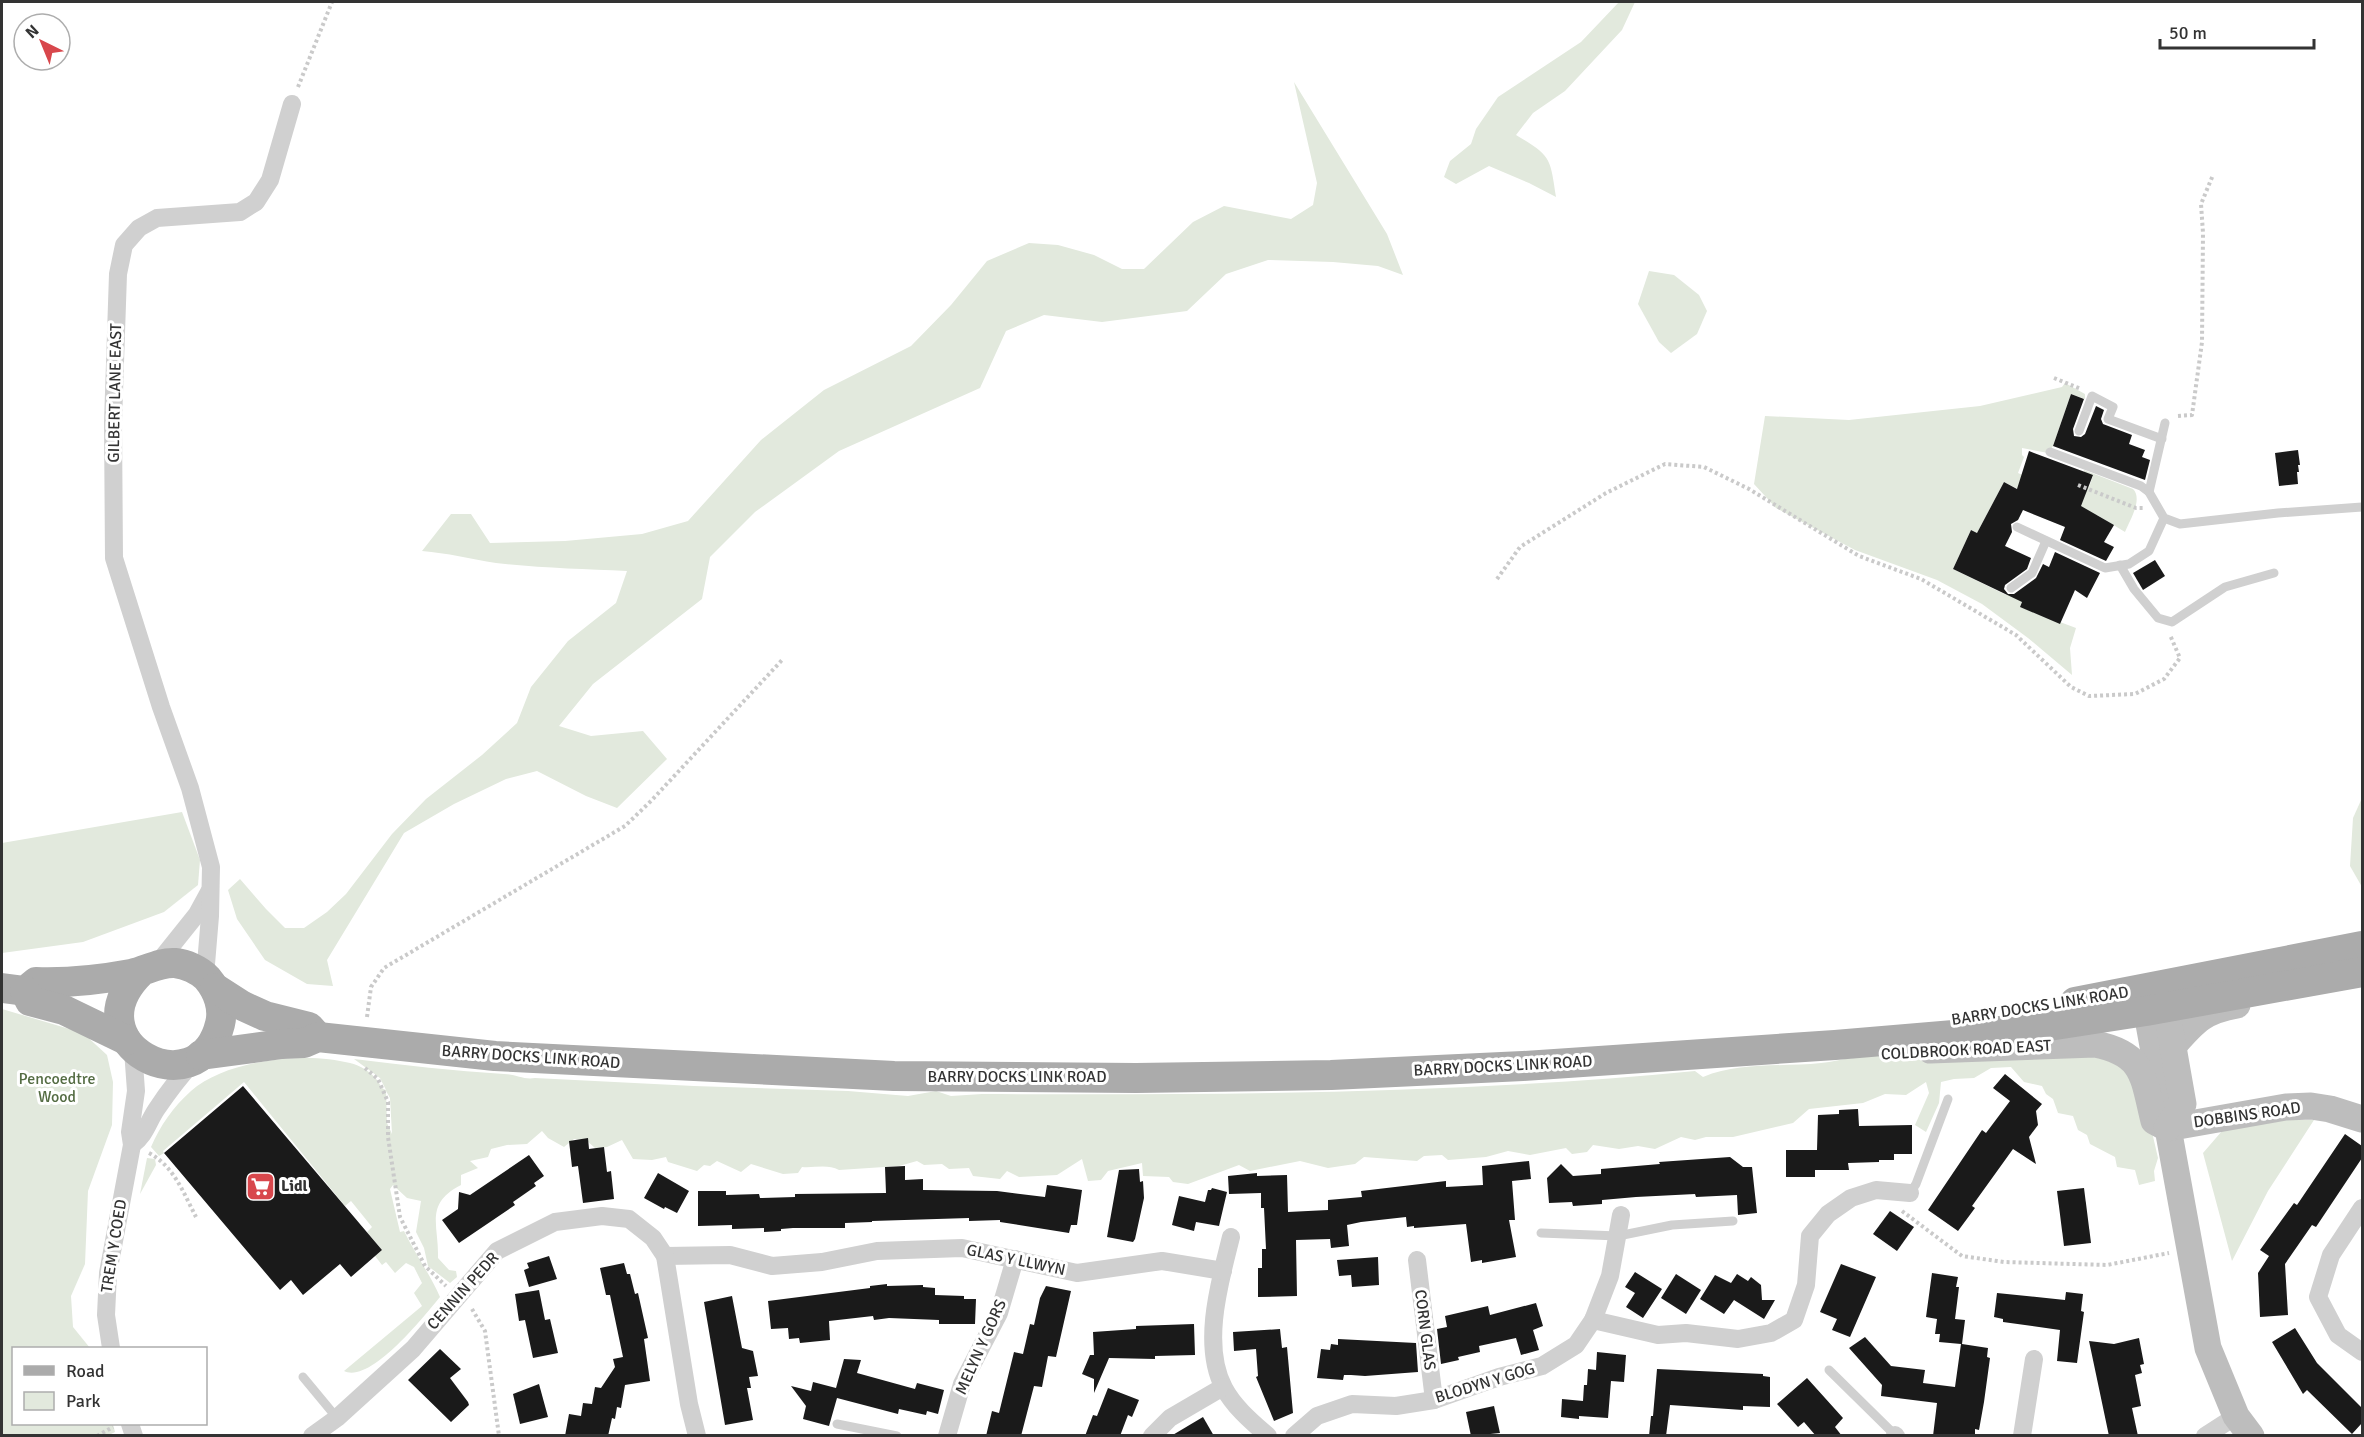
<svg xmlns="http://www.w3.org/2000/svg" width="2364" height="1437" font-family="Signika,sans-serif">
  <rect width="100%" height="100%" fill="#fff"/>
  <g fill="#e2e9dd" fill-rule="evenodd">
    <path d="M1619,2H1635L1622,30L1565,91L1533,113L1516,135C1551,156 1550,157 1556,197L1529,183L1489,166L1456,184L1444,177L1450,161L1471,144L1476,129L1498,97L1581,42Z"/>
    <path d="M1294,82L1387,234L1403,275L1378,266L1333,262L1268,260L1226,274L1187,311L1102,322L1044,315L1006,331L980,388L839,451L755,512L710,557L702,599L593,684L559,726L591,736L643,731L667,759L617,808L586,796L537,771L506,779L454,804L404,833L327,960L333,986L307,984L265,960L237,919L228,890L240,879L266,909L285,928H304L327,912L346,894L392,834L426,799L482,755L517,723L531,687L568,641L616,603L627,571C583,569 539,568 496,563C471,559 447,553 422,551L451,514H471L490,543L565,541L642,534L688,521L761,440L824,390L911,346L951,305L987,261L1029,243L1058,245L1094,255L1122,269H1144L1193,222L1224,206L1291,219L1313,205L1317,183Z"/>
    <polygon points="1649,271 1674,275 1699,295 1707,311 1697,334 1671,353 1659,342 1638,304"/>
    <polygon points="2065,383 2085,394 2085,399 2071,394 2053,446 2048,453 2022,448 2022,455 2024,457 2018,473 2034,480 2030,495 2004,482 1977,533 1971,530 1953,569 2004,594 2023,599 2020,607 2076,628 2070,648 2072,675 2028,638 1982,604 1937,580 1855,550 1776,508 1754,484 1765,416 1849,420 1980,406 2062,387"/>
    <path d="M2084,470L2133,489C2143,499 2130,520 2125,532L2097,515L2065,517L2079,483L2089,487L2093,476L2084,472Z"/>
    <polygon points="2362,798 2362,887 2350,866 2353,818"/>
    <polygon points="182,812 200,860 198,885 164,912 83,942 2,953 2,843"/>
    <polygon points="2,1009 83,1033 107,1055 113,1082 112,1125 88,1191 85,1264 71,1296 73,1327 90,1348 14,1348 14,1424 113,1424 115,1432 109,1435 2,1435"/>
    <path d="M1944,1047L2120,1059L2143,1093L2158,1158L2154,1171L2155,1181L2139,1185L2135,1170L2117,1167L2115,1157L2090,1144L2087,1135L2078,1130L2073,1116L2058,1113L2053,1099L2046,1094L2042,1086L2024,1082L2011,1067L1991,1068L1974,1078L1954,1079L1941,1082L1939,1103L1926,1132L1915,1125L1929,1093L1926,1082L1906,1095L1885,1094L1863,1103L1809,1109L1793,1123L1733,1137H1706L1695,1140L1681,1137L1655,1149L1638,1146L1619,1149L1593,1145L1587,1152L1572,1154L1566,1148L1530,1155L1508,1151L1486,1157L1448,1160L1442,1155L1424,1156L1417,1161L1364,1157L1355,1164L1328,1168L1300,1161L1250,1171L1239,1165L1188,1184L1173,1182L1169,1177L1143,1176L1142,1163L1108,1171L1101,1180L1088,1181L1082,1159L1057,1175L1019,1177L1007,1171L1000,1179L973,1176L969,1168L949,1169L942,1164L924,1165L917,1161L899,1166L839,1170C828,1164 815,1168 802,1167L798,1173L783,1174L751,1164L741,1172L717,1161L710,1166L704,1165L697,1171L668,1162L666,1157L652,1160L633,1159L622,1140L607,1147L595,1148L586,1140L574,1139L564,1147L548,1138L542,1131L527,1144L507,1145L491,1149L488,1157L470,1161L478,1168L461,1175V1185C424,1204 439,1225 438,1258L449,1270L456,1271L457,1277L450,1283L428,1266L424,1248L416,1232L421,1201L407,1198L393,1185L390,1189L400,1232L404,1231C415,1254 430,1274 440,1297C424,1316 371,1384 344,1371L422,1306L414,1293L422,1283L414,1267L406,1263L395,1273L386,1262L382,1265L375,1256L382,1250L367,1232L372,1227L351,1201L345,1206L244,1082L163,1151L164,1153L159,1156L151,1147C160,1126 173,1107 191,1091C226,1060 305,1051 350,1063C360,1065 371,1072 377,1080C381,1085 380,1088 386,1090L380,1078L354,1059C404,1065 454,1071 504,1074C516,1074 523,1080 535,1078L694,1086L848,1091L908,1096L936,1091L951,1096L982,1094C1220,1095 1459,1094 1695,1071L1703,1077C1739,1062 1783,1067 1821,1063C1832,1062 1842,1059 1853,1058C1884,1055 1913,1050 1944,1047ZM386,1091L390,1098L392,1134L387,1123Z"/>
    <polygon points="2265,1120 2314,1120 2268,1191 2232,1261 2203,1153 2222,1131"/>
    <polygon points="147,1158 155,1159 156,1165 140,1194"/>
  </g>
  <g fill="#1a1a1a">
    <polygon points="2071,394 2084,399 2073,429 2074,436 2081,437 2085,434 2096,406 2104,410 2101,419 2103,424 2132,435 2129,444 2145,450 2142,457 2150,460 2145,480 2053,446"/>
    <polygon points="2298,450 2300,465 2298,465 2299,472 2297,472 2298,484 2279,486 2275,453"/>
    <polygon points="2029,451 2093,475 2081,506 2114,525 2104,542 2114,547 2106,561 2060,540 2065,527 2023,510 2018,520 2011,524 2012,532 2005,546 2031,558 2027,569 2005,585 2004,589 2008,594 2014,594 2036,578 2043,564 2049,567 2055,552 2100,573 2087,598 2075,590 2060,624 2020,607 2022,602 1953,569 1971,530 1977,533 2004,482 2017,489"/>
    <polygon points="2155,560 2165,576 2143,590 2133,573"/>
    <polygon points="2005,1074 2042,1104 2036,1111 2038,1125 2029,1137 2036,1164 2013,1149 1972,1206 1975,1208 1958,1231 1928,1210 1982,1130 1986,1133 2010,1101 1993,1088"/>
    <polygon points="243,1086 382,1250 351,1277 340,1264 303,1295 291,1280 280,1290 164,1153"/>
    <polygon points="1858,1109 1859,1126 1912,1125 1912,1154 1894,1154 1894,1160 1879,1160 1879,1162 1848,1163 1849,1170 1815,1170 1815,1177 1786,1177 1786,1150 1817,1150 1818,1115 1839,1114 1839,1110"/>
    <polygon points="2345,1134 2362,1146 2362,1158 2316,1227 2312,1225 2285,1264 2288,1315 2260,1317 2258,1273 2269,1256 2260,1250 2294,1203 2297,1205"/>
    <polygon points="588,1138 589,1149 604,1147 607,1172 611,1171 614,1199 583,1203 578,1166 572,1167 569,1141"/>
    <polygon points="529,1155 544,1176 534,1183 536,1186 513,1202 515,1205 459,1243 442,1220 458,1209 459,1192 470,1195"/>
    <polygon points="1730,1157 1743,1167 1752,1167 1757,1213 1738,1215 1737,1195 1696,1197 1695,1194 1636,1197 1602,1200 1602,1204 1573,1206 1572,1202 1549,1203 1547,1178 1561,1164 1573,1176 1601,1174 1601,1169 1660,1164 1659,1162"/>
    <polygon points="1529,1161 1531,1179 1512,1181 1515,1220 1509,1220 1516,1257 1482,1263 1482,1260 1471,1262 1466,1224 1414,1228 1414,1226 1407,1227 1406,1217 1361,1222 1347,1225 1349,1246 1331,1248 1330,1239 1296,1240 1297,1296 1258,1297 1258,1268 1262,1268 1262,1249 1266,1249 1264,1208 1261,1208 1261,1193 1229,1194 1228,1176 1257,1173 1257,1176 1287,1175 1288,1212 1328,1210 1328,1200 1362,1197 1361,1191 1446,1181 1446,1187 1483,1185 1482,1166"/>
    <polygon points="905,1166 905,1180 923,1179 923,1190 997,1191 1045,1197 1047,1185 1082,1190 1077,1225 1071,1225 1069,1233 1000,1222 1000,1220 969,1221 969,1218 872,1221 872,1222 845,1223 845,1228 793,1228 781,1229 781,1231 764,1232 764,1228 732,1229 732,1225 698,1226 698,1191 726,1191 726,1195 759,1194 760,1198 795,1197 795,1194 886,1193 885,1167"/>
    <polygon points="1139,1169 1140,1182 1143,1181 1144,1198 1135,1239 1133,1242 1107,1237 1119,1170"/>
    <polygon points="658,1173 689,1191 677,1213 665,1207 664,1209 644,1198"/>
    <polygon points="1212,1188 1227,1192 1219,1226 1196,1222 1194,1231 1172,1225 1179,1196 1205,1202 1208,1190 1211,1190"/>
    <polygon points="2084,1188 2091,1243 2064,1246 2057,1191"/>
    <polygon points="1890,1211 1914,1227 1897,1251 1873,1234"/>
    <polygon points="549,1256 557,1279 529,1287 524,1270 529,1268 527,1263"/>
    <polygon points="1378,1257 1379,1285 1352,1287 1351,1275 1339,1276 1337,1260"/>
    <polygon points="624,1263 627,1274 630,1274 635,1294 638,1293 648,1338 644,1339 650,1381 625,1385 621,1408 617,1407 615,1419 612,1418 608,1436 565,1436 569,1414 581,1416 583,1403 592,1404 595,1387 601,1388 615,1367 613,1359 623,1357 610,1295 606,1295 600,1268"/>
    <polygon points="1841,1264 1876,1277 1850,1337 1832,1330 1837,1319 1820,1312"/>
    <polygon points="1635,1272 1662,1289 1643,1318 1626,1307 1635,1293 1625,1287"/>
    <polygon points="1932,1273 1958,1277 1956,1287 1959,1287 1955,1319 1965,1320 1962,1344 1988,1348 1987,1357 1990,1358 1984,1402 1979,1430 1975,1429 1975,1436 1933,1436 1937,1403 1881,1396 1882,1385 1849,1348 1865,1337 1891,1366 1925,1370 1923,1383 1955,1387 1961,1344 1939,1342 1940,1334 1935,1334 1937,1319 1926,1317"/>
    <polygon points="1676,1274 1701,1290 1686,1314 1661,1298"/>
    <polygon points="1737,1274 1748,1281 1751,1277 1761,1285 1762,1300 1775,1300 1764,1319 1734,1300 1724,1314 1700,1299 1715,1275 1731,1283"/>
    <polygon points="887,1284 887,1286 923,1285 923,1287 935,1288 935,1295 964,1296 964,1299 976,1299 975,1324 939,1324 939,1320 889,1318 874,1320 873,1316 829,1321 830,1340 800,1343 799,1338 789,1339 788,1328 771,1329 768,1301 870,1288 870,1286"/>
    <polygon points="1046,1286 1071,1291 1056,1357 1048,1356 1042,1387 1034,1386 1021,1436 986,1436 992,1411 999,1413 1014,1352 1023,1354 1030,1324 1034,1325 1040,1298"/>
    <polygon points="539,1290 545,1320 550,1319 558,1353 533,1358 525,1320 519,1321 515,1294"/>
    <polygon points="2066,1292 2083,1294 2081,1311 2084,1312 2077,1363 2057,1361 2060,1330 2003,1322 2003,1319 1994,1317 1997,1293 2065,1300"/>
    <polygon points="732,1296 742,1348 753,1351 758,1376 749,1377 751,1388 747,1388 753,1420 725,1425 704,1302"/>
    <polygon points="1536,1303 1543,1326 1533,1330 1539,1350 1521,1355 1516,1338 1479,1346 1480,1352 1458,1357 1459,1360 1441,1364 1437,1329 1447,1327 1445,1316 1488,1306 1490,1315"/>
    <polygon points="1194,1324 1195,1355 1155,1356 1155,1359 1109,1358 1094,1393 1094,1379 1082,1374 1090,1355 1094,1355 1093,1332 1136,1329 1136,1326"/>
    <polygon points="2295,1328 2317,1363 2362,1408 2362,1423 2352,1434 2307,1390 2303,1394 2272,1342"/>
    <polygon points="1280,1329 1282,1348 1287,1347 1293,1413 1274,1421 1256,1377 1258,1376 1256,1349 1234,1351 1233,1332"/>
    <polygon points="2139,1338 2144,1364 2140,1365 2142,1373 2135,1375 2141,1406 2132,1408 2138,1436 2109,1436 2089,1341 2114,1344"/>
    <polygon points="1338,1339 1416,1343 1418,1372 1365,1376 1351,1375 1344,1375 1343,1380 1317,1378 1321,1349 1330,1350 1331,1344 1338,1345"/>
    <polygon points="440,1349 461,1369 450,1378 468,1402 469,1405 451,1422 408,1380"/>
    <polygon points="1597,1352 1626,1355 1624,1382 1611,1381 1608,1418 1579,1416 1579,1419 1561,1417 1562,1399 1583,1401 1584,1385 1587,1385 1588,1369 1596,1370"/>
    <polygon points="844,1359 861,1360 857,1373 915,1389 917,1383 944,1390 938,1414 927,1411 926,1415 899,1409 898,1414 837,1398 829,1426 803,1419 806,1406 791,1386 811,1391 813,1382 836,1388"/>
    <polygon points="1657,1369 1763,1374 1763,1376 1770,1377 1770,1407 1743,1406 1743,1410 1670,1405 1666,1436 1649,1436 1651,1416 1653,1416"/>
    <polygon points="1807,1378 1843,1418 1835,1427 1842,1436 1816,1436 1804,1422 1798,1427 1777,1404"/>
    <polygon points="539,1384 548,1417 520,1424 513,1394"/>
    <polygon points="1108,1388 1139,1400 1132,1417 1128,1415 1120,1436 1085,1436 1093,1415 1097,1416"/>
    <polygon points="1494,1406 1500,1433 1471,1436 1466,1412"/>
    <polygon points="1203,1417 1214,1436 1171,1436"/>
  </g>
  <g fill="none" stroke-linecap="round" stroke-linejoin="round">
    <g stroke="#cacaca" stroke-width="4" stroke-dasharray="3 3" stroke-linecap="butt">
      <polyline points="298,87 332,2"/>
      <polyline points="2054,378 2081,389"/>
      <polyline points="2178,416 2192,415 2202,342 2203,233 2201,204 2213,175"/>
      <polyline points="2078,485 2136,508 2143,508"/>
      <polyline points="1497,579 1520,547 1606,493 1665,464 1704,467 1749,489 1859,556 1921,579 2016,635 2071,687 2089,696 2135,694 2164,679 2180,658 2170,635"/>
      <polyline points="367,1017 371,987 384,968 625,826 651,801 783,659"/>
      <polyline points="365,1068 378,1079 388,1102 388,1137 400,1217 425,1266 446,1286"/>
      <path d="M149,1153C174,1166 184,1194 196,1217"/>
      <polyline points="1902,1211 1962,1256 2004,1262 2107,1265 2169,1253"/>
      <polyline points="472,1309 485,1331 499,1436"/>
      <polyline points="97,1436 113,1427"/>
    </g>
    <g stroke="#d0d0d0" stroke-width="9">
      <polyline points="2079,431 2092,396 2113,407 2108,419 2162,439"/>
      <polyline points="2050,452 2141,486 2149,492 2164,518 2180,524 2278,513 2362,507"/>
      <polyline points="2149,492 2165,423"/>
      <polyline points="2017,527 2105,568 2129,564 2149,551 2164,518"/>
      <polyline points="2120,565 2134,589 2158,618 2172,622 2225,587 2274,573"/>
      <polyline points="2011,588 2032,573 2046,541"/>
      <polyline points="1910,1193 1916,1184 1948,1099"/>
      <polyline points="1541,1233 1618,1236 1672,1225 1733,1221"/>
      <polyline points="1829,1370 1895,1435"/>
      <polyline points="303,1377 337,1418"/>
      <polyline points="837,1424 897,1436"/>
    </g>
    <g stroke="#d0d0d0" stroke-width="18">
      <polyline points="157,964 197,914 209,892"/>
      <polyline points="205,976 210,916 211,867 190,788 161,707 114,558 113,422 118,274 124,245 139,228 157,218 240,212 256,202 270,180 292,104"/>
      <path d="M132,1145C146,1134 147,1124 156,1110C168,1092 180,1076 195,1060"/>
      <polyline points="2362,1208 2331,1255 2318,1297 2338,1335 2362,1352"/>
      <path d="M1231,1237C1220,1281 1201,1345 1224,1388C1234,1407 1252,1422 1268,1436"/>
      <polyline points="665,1256 730,1255 772,1266 822,1262 877,1251 962,1248 1077,1273 1162,1261 1223,1271"/>
      <polyline points="1417,1260 1434,1400"/>
      <polyline points="1593,1320 1658,1335 1686,1333 1738,1339 1771,1333 1794,1320 1806,1285 1810,1236 1828,1214 1851,1198 1876,1190 1910,1193"/>
      <polyline points="111,1348 106,1315 108,1273 132,1145 130,1132 136,1091 133,1050"/>
      <polyline points="130,1424 134,1436"/>
      <polyline points="1895,1435 1896,1436"/>
      <polyline points="312,1436 337,1418 413,1349 497,1251 555,1222 602,1216 629,1219 653,1238 665,1256 689,1404 697,1436"/>
      <polyline points="947,1436 962,1384 999,1313 1015,1259"/>
      <polyline points="1152,1436 1170,1418 1223,1387"/>
      <polyline points="1294,1436 1317,1416 1352,1404 1396,1406 1434,1400 1499,1377 1542,1366 1576,1345 1593,1320 1610,1276 1621,1215"/>
      <polyline points="2022,1436 2034,1359"/>
      <polyline points="2205,1436 2236,1416"/>
    </g>
    <g stroke="#bdbdbd" stroke-width="27">
      <polyline points="2143,991 2208,1348 2236,1416 2251,1436"/>
      <path d="M2173,1046C2195,1021 2203,1011 2237,1005"/>
      <path d="M1930,1050L2095,1044C2145,1054 2143,1077 2154,1121L2167,1128"/>
      <polyline points="2167,1128 2286,1107 2311,1106 2330,1109 2362,1119"/>
      <polyline points="2167,1128 2183,1104 2170,1030"/>
    </g>
    <g stroke="#ababab" stroke-width="30">
      <path d="M2,988L25,991L36,982C68,983 99,980 131,974C146,971 159,962 175,963C186,964 199,970 207,978C218,991 224,1008 220,1024C199,1111 68,1043 141,972"/>
      <polyline points="215,988 243,1006 265,1016 309,1027 318,1037"/>
      <polyline points="25,991 30,1001 64,1010 126,1040"/>
      <polyline points="2075,1002 2362,946"/>
      <polyline points="201,1055 282,1044 304,1043 318,1037 495,1056 894,1076 1136,1078 1331,1075 1523,1066 1835,1045 2036,1028 2146,1011 2362,972"/>
    </g>
  </g>
  <defs>
    <symbol id="supermarket-square" viewBox="-11 -11 22 22"><rect x="-9" y="-9" width="18" height="18" rx="4" fill="#d8474c" stroke="#fff"/><path d="M-6-5.5h2.5l.6 2H6L4.5 2H-2.5L-4.4-4H-6ZM-1.5 3.2a1.3 1.3 0 1 0 .1 0ZM3 3.2a1.3 1.3 0 1 0 .1 0Z" fill="#fff"/></symbol>
  </defs>
  <g fill-rule="evenodd">
    <use href="#supermarket-square" x="244" y="1170" width="33" height="33"/>
  </g>
  <g text-anchor="middle" dominant-baseline="central" stroke-width="6" stroke-linejoin="round" paint-order="stroke">
    <g font-size="16" fill="#333" stroke="#fff">
      <text transform="translate(115 393) rotate(-89)">GILBERT LANE EAST</text>
      <text transform="translate(2040 1006) rotate(-9)">BARRY DOCKS LINK ROAD</text>
      <text transform="translate(1966 1050) rotate(-3)">COLDBROOK ROAD EAST</text>
      <text transform="translate(531 1057) rotate(4)">BARRY DOCKS LINK ROAD</text>
      <text transform="translate(1503 1066) rotate(-3)">BARRY DOCKS LINK ROAD</text>
      <text x="1017" y="1077">BARRY DOCKS LINK ROAD</text>
      <text transform="translate(2247 1115) rotate(-8)">DOBBINS ROAD</text>
      <text transform="translate(114 1246) rotate(-81)">TREM Y COED</text>
      <text transform="translate(1016 1260) rotate(12)">GLAS Y LLWYN</text>
      <text transform="translate(463 1291) rotate(-48)">CENNIN PEDR</text>
      <text transform="translate(1425 1330) rotate(83)">CORN GLAS</text>
      <text transform="translate(981 1347) rotate(-66)">MELYN Y GORS</text>
      <text transform="translate(1485 1383) rotate(-17)">BLODYN Y GOG</text>
    </g>
    <g font-size="16" fill="#546c43" stroke="#fff">
      <text x="57" y="1079">Pencoedtre<tspan x="57" dy="18">Wood</tspan></text>
    </g>
    <g font-size="16" font-weight="bold" fill="#333" stroke="#fff" text-anchor="start">
      <text x="281" y="1186">Lidl</text>
    </g>
  </g>
  <rect width="2364" height="1437" fill="none" stroke="#333333" stroke-width="6"/>
  <rect x="12" y="1347" width="195" height="78" fill="#ffffff" stroke="#adadad" stroke-width="1.5"/>
  <rect x="24" y="1366" width="30" height="9" fill="#ababab" stroke="#adadad" stroke-width="1.5"/>
  <text x="66" y="1377" font-size="18" fill="#333333">Road</text>
  <rect x="24" y="1392" width="30" height="18" fill="#e2e9dd" stroke="#adadad" stroke-width="1.5"/>
  <text x="66" y="1407" font-size="18" fill="#333333">Park</text>
  <g transform="translate(42 42) rotate(317)"><circle r="28" fill="#ffffff" stroke="#adadad" stroke-width="1.5"/>
  <path d="M0-4.5L10 22L0 15L-10 22Z" fill="#d8474c"/>
  <text y="-9" font-size="16" font-weight="bold" text-anchor="middle" fill="#333333">N</text>
  </g>
  <path d="M2160 39v9h154v-9" fill="none" stroke="#333333" stroke-width="3"/>
  <text x="2169" y="39" font-size="18" fill="#333333" stroke="#ffffff" stroke-width="4.5" paint-order="stroke">50 m</text>
</svg>
